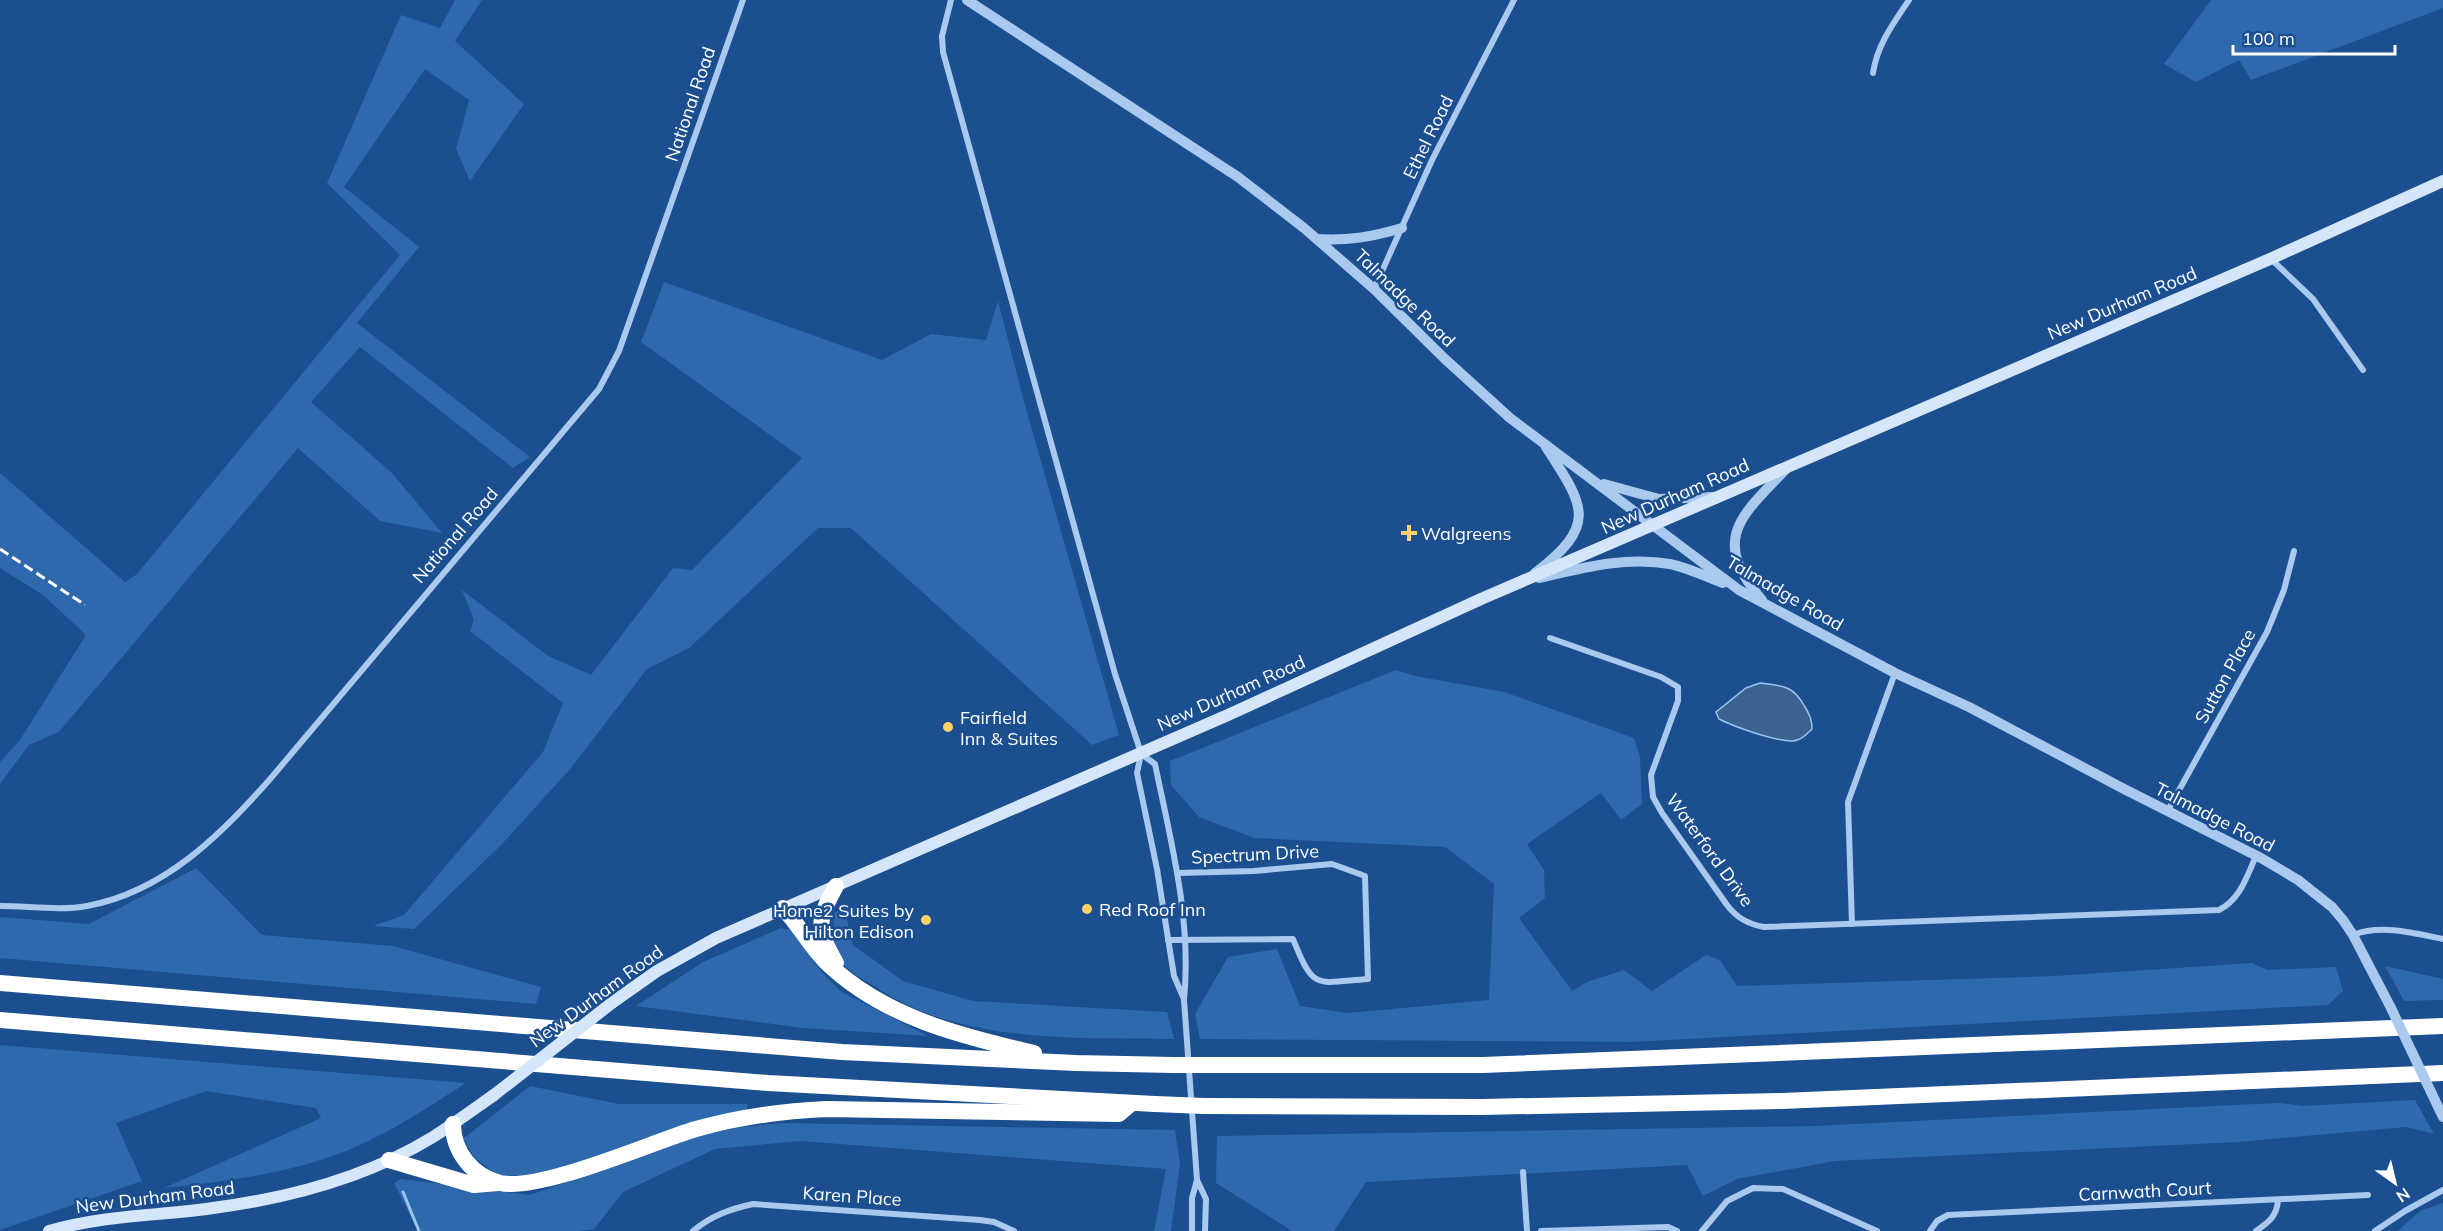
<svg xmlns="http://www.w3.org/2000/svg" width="2443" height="1231" font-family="Mulish,sans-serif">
  <rect width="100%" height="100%" fill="#1b4f8f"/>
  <g fill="#2e69ad">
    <polygon points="455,0 482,0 455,41 524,104 470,181 456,149 469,100 425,69 344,187 419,247 357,323 530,457 513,468 360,347 311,402 391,472 442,533 380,521 298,448 59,732 29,745 0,784 0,762 20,740 86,635 43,595 0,568 0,473 125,582 137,574 400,255 327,183 401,15 440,28"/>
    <polygon points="2211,0 2443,0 2443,8 2251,80 2239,60 2196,82 2164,64"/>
    <polygon points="664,282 882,360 931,334 986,340 998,301 1023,398 1119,735 1092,745 851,528 818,528 689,648 647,669 571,768 502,844 414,929 373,926 404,915 543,752 563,703 470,631 474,620 462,590 548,656 591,675 673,568 692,570 802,458 641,342"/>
    <polygon points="1396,670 1415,676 1504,692 1634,738 1640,757 1642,804 1621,820 1601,793 1527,844 1544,870 1545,898 1519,918 1572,991 1587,982 1624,970 1652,991 1706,955 1720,960 1737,986 2055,976 2252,963 2267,970 2336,967 2343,991 2328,1005 1631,1042 1200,1039 1195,1014 1228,957 1277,949 1300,1006 1348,1013 1489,1000 1494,884 1445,847 1254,838 1199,817 1171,785 1170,761"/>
    <polygon points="196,868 262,935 393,946 541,987 536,1004 0,958 0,917 89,924"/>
    <path d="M844,906L853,945L903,981L973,1001L1167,1012L1174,1039C1072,1037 959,1045 871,984C863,979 851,973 845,966C833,951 833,931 834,913Z"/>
    <polygon points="781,928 793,930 815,964 840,991 928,1036 803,1028 636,1006 703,962"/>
    <polygon points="2385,966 2443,979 2443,1000 2404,1001"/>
    <path d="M0,1045L466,1083C421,1112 373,1144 321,1160C271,1176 217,1182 164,1188L321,1118L316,1108L206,1091L116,1123L142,1181L0,1230Z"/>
    <polygon points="530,1086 619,1104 747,1104 747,1110 539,1175 498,1176 474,1157 463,1139"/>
    <polygon points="2415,1100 2434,1134 2406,1127 2238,1142 1835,1161 1737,1179 1703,1196 1687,1165 1366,1182 1334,1231 1292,1231 1216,1183 1217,1136 1815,1126 2234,1105 2280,1103 2302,1106"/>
    <polygon points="781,1123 1175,1130 1180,1164 1171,1231 1154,1231 1166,1169 800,1141 715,1149 623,1192 594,1229 579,1231 418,1231 394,1183 401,1179 530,1195 698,1135 743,1127"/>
    <polygon points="2443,1203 2443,1231 2398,1231 2420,1211"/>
  </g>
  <path fill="#3c6290" stroke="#9cc4f0" stroke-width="1.5" d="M1760,683C1783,686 1793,685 1805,707C1810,715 1812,720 1812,729C1806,735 1800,741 1792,741C1774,741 1735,727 1719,719L1716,712L1746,688Z"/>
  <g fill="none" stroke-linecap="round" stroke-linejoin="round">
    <polyline stroke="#9cc4f0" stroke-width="3" points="403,1192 419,1231"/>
    <g stroke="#a9c9ee" stroke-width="6">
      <polyline points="951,0 942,36 943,52 1115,674 1141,753"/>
      <path d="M1873,73C1877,45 1893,24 1909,0"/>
      <polyline points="2271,259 2313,299 2363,370"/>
      <polyline points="1374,289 1432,160 1514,0"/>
      <path d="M1550,638L1661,677L1678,687V701L1651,775L1653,797L1662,813L1727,905C1737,918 1748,924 1764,927L2219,910C2240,900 2247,876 2256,856"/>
      <path d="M1141,754L1155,764C1171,842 1192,920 1184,1000L1197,1180L1192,1198V1231"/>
      <polyline points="1141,754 1137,773 1157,869 1174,976 1184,999"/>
      <polyline points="2168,810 2267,632 2284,590 2294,551"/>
      <path d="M0,906C28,906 60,911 87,906C164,892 222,834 271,778L599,389L619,351L743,0"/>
      <polyline points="1852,924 1848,802 1895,673"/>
      <path d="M2353,935C2381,924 2414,933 2443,939"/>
      <path d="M1168,940L1293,939C1314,991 1315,983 1368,979L1365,876L1332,864L1254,871L1178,873"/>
      <polyline points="1523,1172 1527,1231"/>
      <polyline points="1197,1180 1206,1199 1205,1231"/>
      <path d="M693,1231C711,1216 730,1209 753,1204L980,1220L994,1222L1014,1231"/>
      <polyline points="1541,1231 1668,1227 1677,1231"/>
      <polyline points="1702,1231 1727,1201 1753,1188 1783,1189 1877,1231"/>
      <polyline points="1930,1231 1937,1221 1948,1215 2368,1195"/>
      <path d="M2256,1231C2269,1222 2277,1216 2278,1200"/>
      <polyline points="2375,1231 2405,1211 2443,1190"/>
    </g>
    <g stroke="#a9c9ee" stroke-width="10">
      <polyline points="967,0 1238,177 1304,228 1374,289 1445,359 1510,418 1739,590 1895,673 1969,707 2126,790 2261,858 2298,880 2332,907 2343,920 2353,935 2391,1008"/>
      <path d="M1317,239C1347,241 1372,237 1402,228"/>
      <polyline points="1604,484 1659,499 1713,497"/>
      <path d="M1535,573C1599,524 1584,506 1546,447"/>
      <path d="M1539,578C1582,568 1626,556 1670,564C1688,568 1705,576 1723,583"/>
      <path d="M1762,600C1709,539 1742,515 1787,468"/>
      <polyline points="2431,1092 2443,1117"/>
    </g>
    <g stroke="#d6e6fa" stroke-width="12">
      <polyline points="613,1002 657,971 716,938 1228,715 1481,599 2270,259 2443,181"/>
      <path d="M49,1231C103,1215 158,1216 213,1208C290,1198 366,1178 433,1137C454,1124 474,1109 494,1095"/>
    </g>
    <g stroke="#fff" stroke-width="16">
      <path d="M836,886C817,920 816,929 836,963"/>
      <path d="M783,908C799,925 810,946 826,962C883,1017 960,1036 1034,1053"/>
      <polyline points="0,983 842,1052 1076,1063 1173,1065"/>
      <polyline points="0,1020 768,1083 1155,1104"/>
      <polyline points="1197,1065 1483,1065 2443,1026"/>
      <polyline points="1204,1106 1482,1107 1782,1101 2443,1073"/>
      <path d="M453,1124C453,1151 472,1176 500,1183C540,1192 652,1142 696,1129C739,1117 782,1111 826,1109L1119,1114L1132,1103"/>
      <polyline points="389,1160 474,1185 498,1183"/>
    </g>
    <polyline stroke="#fff" stroke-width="3" stroke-dasharray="10 4.5" stroke-linecap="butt" points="0,549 85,605"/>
    <polyline stroke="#a9c9ee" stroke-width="10" points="2391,1008 2431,1092"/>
    <polyline stroke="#d6e6fa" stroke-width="12" points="494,1095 613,1002"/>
    <g stroke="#fff" stroke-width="16">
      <polyline points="1173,1065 1197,1065"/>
      <polyline points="1155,1104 1204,1106"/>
    </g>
  </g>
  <g fill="#ffd166" stroke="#1b4f8f" stroke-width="2">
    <path d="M1406 524h6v6h6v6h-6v6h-6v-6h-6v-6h6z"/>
    <circle cx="948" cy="727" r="6"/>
    <circle cx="1087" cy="909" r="6"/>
    <circle cx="926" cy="920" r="6"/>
  </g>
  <g text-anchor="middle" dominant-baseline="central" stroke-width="5" stroke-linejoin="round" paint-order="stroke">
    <g font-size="18" fill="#fff" stroke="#1b4f8f">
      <text transform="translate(690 104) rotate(-71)">National Road</text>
      <text transform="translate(1428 137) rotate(-64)">Ethel Road</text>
      <text transform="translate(1405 298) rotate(44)">Talmadge Road</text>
      <text transform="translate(2122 303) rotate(-23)">New Durham Road</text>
      <text transform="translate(1675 496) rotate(-24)">New Durham Road</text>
      <text transform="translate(455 535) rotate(-49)">National Road</text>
      <text transform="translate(1785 593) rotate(30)">Talmadge Road</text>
      <text transform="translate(2225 676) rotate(-61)">Sutton Place</text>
      <text transform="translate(1231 693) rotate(-24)">New Durham Road</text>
      <text transform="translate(2215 817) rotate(27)">Talmadge Road</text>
      <text transform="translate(1710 850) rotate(54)">Waterford Drive</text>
      <text transform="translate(1255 854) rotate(-3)">Spectrum Drive</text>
      <text transform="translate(596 996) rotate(-36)">New Durham Road</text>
      <text transform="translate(2145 1191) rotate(-3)">Carnwath Court</text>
      <text transform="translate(852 1196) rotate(4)">Karen Place</text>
      <text transform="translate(155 1197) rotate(-7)">New Durham Road</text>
    </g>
    <g font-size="18" fill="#fff" stroke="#1b4f8f" text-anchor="start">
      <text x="1421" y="533">Walgreens</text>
      <text x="960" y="717">Fairfield<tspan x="960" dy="21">Inn &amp; Suites</tspan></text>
      <text x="1099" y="909">Red Roof Inn</text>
      <text x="914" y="910" text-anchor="end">Home2 Suites by<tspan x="914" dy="21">Hilton Edison</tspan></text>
    </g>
  </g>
  <g transform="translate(2395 1183) rotate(146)" stroke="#1b4f8f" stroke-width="4.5" paint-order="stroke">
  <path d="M0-4.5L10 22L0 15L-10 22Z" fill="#ffffff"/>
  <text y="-9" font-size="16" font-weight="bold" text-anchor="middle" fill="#ffffff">N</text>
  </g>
  <path d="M2233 45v9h162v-9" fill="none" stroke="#ffffff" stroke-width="3"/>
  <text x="2242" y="45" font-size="18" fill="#ffffff" stroke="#1b4f8f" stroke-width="4.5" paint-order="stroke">100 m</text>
</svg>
